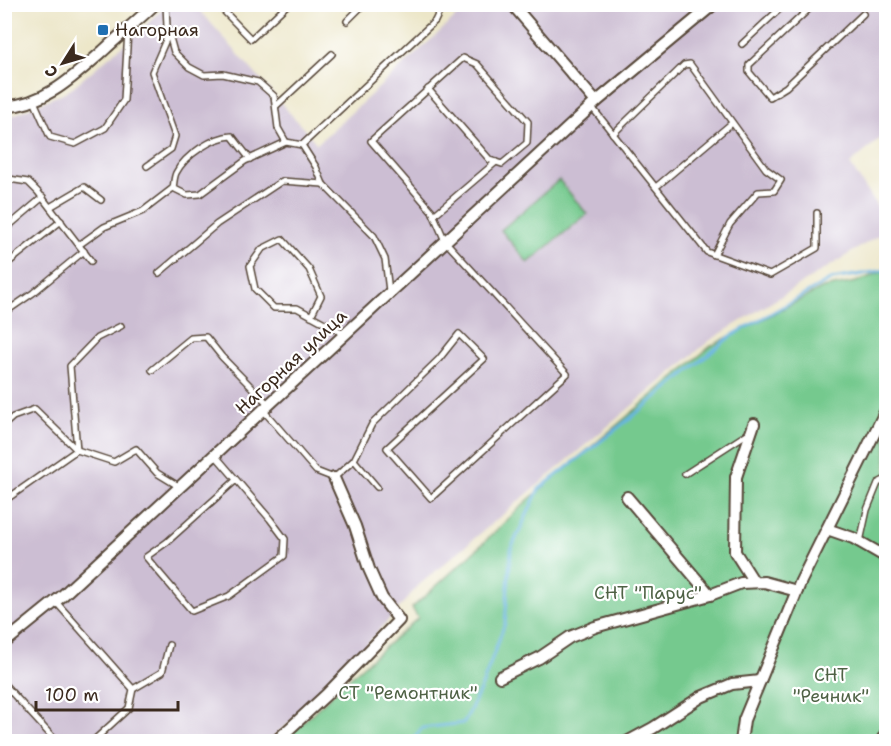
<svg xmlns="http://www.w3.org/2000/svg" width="891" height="746" font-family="'Shantell Sans',sans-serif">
  <rect width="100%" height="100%" fill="#fff"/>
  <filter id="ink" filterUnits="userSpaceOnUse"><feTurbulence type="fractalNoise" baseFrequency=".0167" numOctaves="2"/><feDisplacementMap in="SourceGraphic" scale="12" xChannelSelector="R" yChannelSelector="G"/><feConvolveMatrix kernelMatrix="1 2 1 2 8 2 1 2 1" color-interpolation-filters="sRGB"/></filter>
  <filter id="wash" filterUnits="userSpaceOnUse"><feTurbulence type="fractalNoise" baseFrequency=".008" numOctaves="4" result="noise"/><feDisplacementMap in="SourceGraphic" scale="24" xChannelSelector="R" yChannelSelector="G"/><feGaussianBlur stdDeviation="1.35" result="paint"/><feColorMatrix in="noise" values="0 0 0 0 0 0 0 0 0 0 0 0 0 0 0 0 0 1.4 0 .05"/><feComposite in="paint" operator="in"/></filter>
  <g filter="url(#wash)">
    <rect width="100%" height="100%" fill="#ece6c8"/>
    <polygon fill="#ccbed3" points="167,5 195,5 317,144 469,5 886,5 886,134 850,164 886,220 886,231 709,341 419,585 325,692 268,741 5,741 4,119 68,91 141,30"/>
    <g fill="#74c98e" stroke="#587a56" stroke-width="1.5">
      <polygon points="559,180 587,214 528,263 501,230"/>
      <polygon points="886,270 886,741 282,742 356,672 418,618 412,608 476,550 528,500 711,346 823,288 856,282"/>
    </g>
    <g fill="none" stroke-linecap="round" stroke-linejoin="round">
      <polyline stroke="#68b4e1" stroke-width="3" points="411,742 422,728 464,723 482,686 505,623 511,549 539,489 628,420 731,336 832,279 886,270"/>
    </g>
  </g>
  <g filter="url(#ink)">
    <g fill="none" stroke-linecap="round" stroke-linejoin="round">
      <defs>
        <g id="lane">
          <polyline points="166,4 167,27 174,52 189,67 204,75 223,74 258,82 274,96 278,128 286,142 302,145 316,167 323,184 374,236 385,259 389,291"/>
          <polyline points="217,4 251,39 288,4"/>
          <polyline points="811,7 749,65 749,72 770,97 786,87 863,14"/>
          <polyline points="347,21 364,4"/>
          <polyline points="742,44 785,4"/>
          <polyline points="34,101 50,137 75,144 105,128 124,100 128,30"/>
          <polyline points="276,106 332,54"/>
          <polyline points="591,106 707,252 770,275 817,248 817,213"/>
          <polyline points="613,134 684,65 690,64 766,169 781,180 774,191 758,192 730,224 714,255"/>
          <polyline points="302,145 435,21 443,4"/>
          <polyline points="147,166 171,149 175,136 152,72 168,35"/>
          <polyline points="4,170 9,179 28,182 38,192 91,261"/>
          <polyline points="656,187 732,123"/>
          <path d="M173,188C174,183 174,177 176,173C185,155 213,137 232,136L250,159"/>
          <polyline points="50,207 84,187 101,200"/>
          <polyline points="434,215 496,162"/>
          <polyline points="4,230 43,197"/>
          <polyline points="79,245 104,227 143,211 173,188 187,195 200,194 245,161 286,142"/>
          <polyline points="4,266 61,221"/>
          <polyline points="159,273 217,224 282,181 323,184"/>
          <polyline points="4,313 33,293 84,251"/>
          <polyline points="311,316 321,296 309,269 282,239 262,249 250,266 255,289 274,308 297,308 345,334"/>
          <polyline points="152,370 191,338 206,337 222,357 269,405"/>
          <polyline points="263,410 316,471 334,478 354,460"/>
          <polyline points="4,425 13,417 35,409 77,450 70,366 97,338 121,326"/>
          <polyline points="215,455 270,519 285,539 284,556 229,596 192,611 146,557 167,542 236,480"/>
          <polyline points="685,474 750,432"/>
          <polyline points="377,487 354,460 372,424 439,359 459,334 484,359 387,448 431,498 567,374 445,241 432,211 371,141 463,58 477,64 528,122 527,143 502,164 490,160 428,89"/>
          <polyline points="4,501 77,450 114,462 136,449 157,473 180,487"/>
          <polyline points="860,542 867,510 878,483 886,479"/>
          <polyline points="56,602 133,689 129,708 92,742"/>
          <polyline points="4,684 57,742"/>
          <polyline points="133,689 162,672 169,645"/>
        </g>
        <g id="street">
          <polyline points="512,4 596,102"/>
          <path d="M4,107C46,104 73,77 103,51C120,35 138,20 155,4"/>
          <polyline points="754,424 736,477 735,552 754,582"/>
          <polyline points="627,497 710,595"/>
          <polyline points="827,529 853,538 886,557"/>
          <polyline points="4,643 62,596 596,102 714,4"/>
          <polyline points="500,677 539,658 570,637 595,627 710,595 741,583 764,582 797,591"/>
          <polyline points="275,742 326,695 399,620 382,598 369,569 355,526 334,478"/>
          <polyline points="627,742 653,728 701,697 732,684 760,681"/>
          <polyline points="741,742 744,720 801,581 886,410"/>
          <polyline points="881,742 886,733"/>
        </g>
      </defs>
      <use href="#lane" stroke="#564638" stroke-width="8"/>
      <use href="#street" stroke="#564638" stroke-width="14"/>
      <use href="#lane" stroke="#fff" stroke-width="5"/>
      <use href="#street" stroke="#fff" stroke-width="10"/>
      <defs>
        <polyline id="rail" points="4,17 12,4"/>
      </defs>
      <use href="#rail" stroke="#3b2a1e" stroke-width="5"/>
      <use href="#rail" stroke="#fff" stroke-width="3" stroke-dasharray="9" stroke-linecap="butt"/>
    </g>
  </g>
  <rect fill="#1f6fb2" stroke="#fff" stroke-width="2" x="97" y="24" width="12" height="12" rx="3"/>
  <g text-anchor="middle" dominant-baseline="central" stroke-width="4.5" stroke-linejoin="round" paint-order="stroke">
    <g font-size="18" fill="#3b2a1e" stroke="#fff" text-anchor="start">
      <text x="115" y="30">Нагорная</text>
    </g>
    <g font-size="18" fill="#3b2a1e" stroke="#fff">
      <text transform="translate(291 362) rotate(-43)">Нагорная улица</text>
    </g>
    <g font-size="18" fill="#4f6245" stroke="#fff">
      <text x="648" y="593">СНТ "Парус"</text>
      <text x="831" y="675">СНТ<tspan x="831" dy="21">"Речник"</tspan></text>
      <text x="408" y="693">СТ "Ремонтник"</text>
    </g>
  </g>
  <rect width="891" height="746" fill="none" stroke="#fff" stroke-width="24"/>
  <g transform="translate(63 63) rotate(233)" stroke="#ffffff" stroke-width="4.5" paint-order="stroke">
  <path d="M0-4.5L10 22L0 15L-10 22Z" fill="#3b2a1e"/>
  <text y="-9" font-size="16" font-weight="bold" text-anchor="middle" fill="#3b2a1e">С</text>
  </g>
  <path d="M36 701v9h142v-9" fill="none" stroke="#3b2a1e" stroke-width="3"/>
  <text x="45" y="701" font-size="18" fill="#3b2a1e" stroke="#ffffff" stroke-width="4.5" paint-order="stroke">100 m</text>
</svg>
